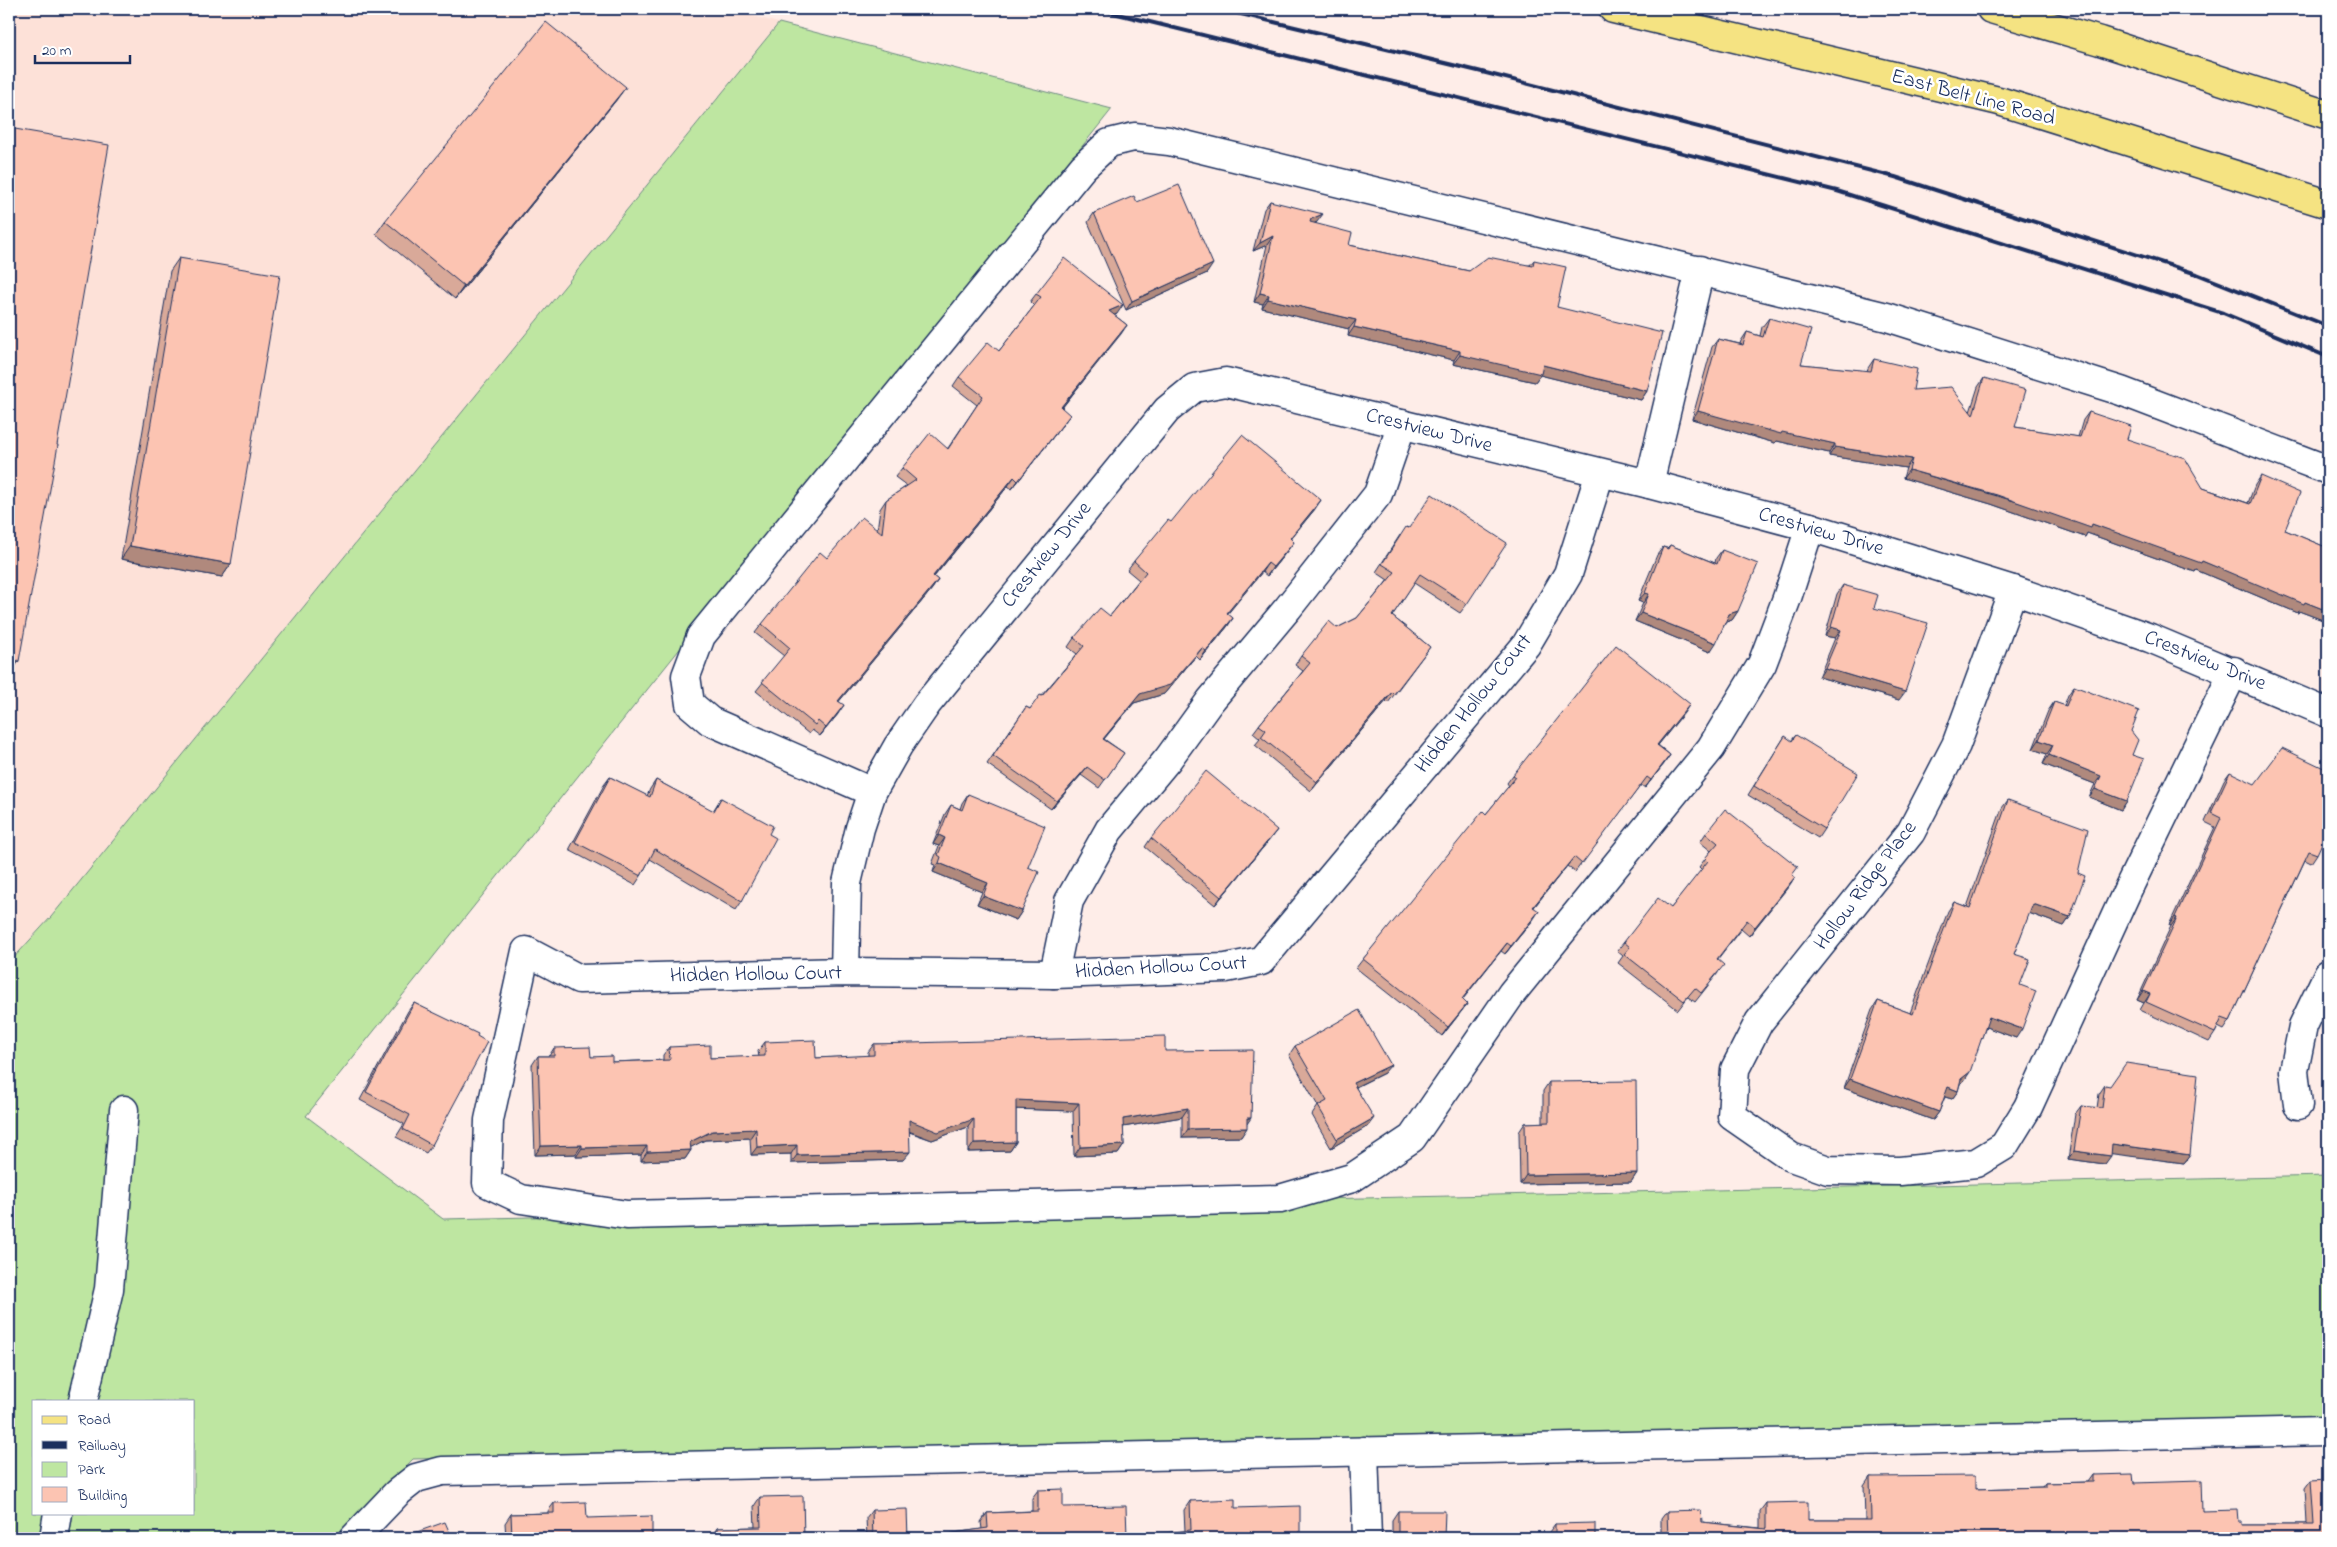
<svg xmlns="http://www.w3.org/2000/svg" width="2337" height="1547" font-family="'Indie Flower',sans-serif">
  <rect width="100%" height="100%" fill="#feede8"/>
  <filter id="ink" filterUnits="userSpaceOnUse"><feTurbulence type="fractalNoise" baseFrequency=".02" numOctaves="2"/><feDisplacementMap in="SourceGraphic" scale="10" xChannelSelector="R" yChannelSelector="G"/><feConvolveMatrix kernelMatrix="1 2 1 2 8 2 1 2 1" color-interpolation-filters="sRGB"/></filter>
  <g filter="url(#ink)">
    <polygon fill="#fde1d8" points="9,9 726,9 779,23 51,917 9,963"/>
    <path fill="#bee6a1" stroke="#6c8a80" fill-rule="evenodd" d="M779,23L1112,109L306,1116L443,1219L2328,1176V1417L413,1459L337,1538H9V963L51,917ZM34,1401H194V1513H34Z"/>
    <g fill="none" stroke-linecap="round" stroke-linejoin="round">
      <defs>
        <g id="minor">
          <polyline points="1600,473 1568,574 1526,645 1261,961 1226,968 1054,974 845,972 579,979 526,951 489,1120 487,1183 521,1199 627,1215 1280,1199 1352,1178 1412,1138 1512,993 1711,748 1762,664 1787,598 1810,527"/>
          <polyline points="1649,484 1700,270"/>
          <polyline points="2013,590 1956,745 1911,832 1759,1022 1735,1069 1732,1116 1791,1157 1828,1170 1900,1171 1976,1163 2004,1146 2028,1107 2128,889 2234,671"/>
          <polyline points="872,792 710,721 690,704 686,676 701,636 1083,167 1109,143 1134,137 1169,141 1887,317 2121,391 2328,470"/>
          <polyline points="845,972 847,883 860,828 872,792 898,746 927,704 1167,410 1194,388 1226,382 1649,484 1810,527 2013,590 2150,638 2328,713"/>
          <polyline points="1054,974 1069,901 1109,830 1168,759 1210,701 1288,608 1378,494 1402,424"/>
          <polyline points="2298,1105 2294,1071 2303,1026 2328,974"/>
          <polyline points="83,1401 109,1289 124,1110"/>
          <polyline points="1364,1451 1367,1538"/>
          <polyline points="54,1538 58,1513"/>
          <polyline points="354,1538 397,1493 416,1478 442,1471 2328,1431"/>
        </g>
        <g id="major">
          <polyline points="1613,9 1999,101 2328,204"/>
          <polyline points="1991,9 2100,41 2328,115"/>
        </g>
      </defs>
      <use href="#minor" stroke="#1b2f5e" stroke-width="31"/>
      <use href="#major" stroke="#1b2f5e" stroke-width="31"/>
      <use href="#minor" stroke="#fff" stroke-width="28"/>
      <use href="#major" stroke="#f5e382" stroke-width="28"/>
      <g stroke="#1b2f5e" stroke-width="4">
        <polyline points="1097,9 1837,191 2223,313 2328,357"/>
        <polyline points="1220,9 1478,71 1895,177 2197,274 2328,326"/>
      </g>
    </g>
    <g fill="#d9a999" stroke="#1b2f5e">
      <polygon points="617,99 455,299 376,234 385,221"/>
      <polygon points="1270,201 1317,222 1315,223 1349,245 1469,271 1530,265 1534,260 1557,307 1647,391 1641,400 1540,375 1535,382 1453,364 1454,360 1348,336 1349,329 1262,308 1263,304 1254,302 1267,245 1253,251 1264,209"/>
      <polygon points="1137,202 1207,273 1126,310 1088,222 1094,213"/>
      <polygon points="179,258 231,564 222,577 121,559 170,271"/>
      <polygon points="1036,294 1117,314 1114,315 1127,325 1062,408 1064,423 1012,489 1008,486 934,577 938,580 932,589 839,701 838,714 820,736 812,730 809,734 756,691 784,656 755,633 762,624 827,558 877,530 880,509 886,500 907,486 895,477 902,468 948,448 977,405 953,386 959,377 999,351 1034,306 1030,302"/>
      <polygon points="1769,318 1801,364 1867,371 1868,368 1874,359 1913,390 1970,412 1978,387 1984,378 2015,427 2078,437 2083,420 2089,412 2127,439 2203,488 2248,503 2255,485 2261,476 2285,530 2328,548 2328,622 2299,611 2298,613 2196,570 2195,572 2087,533 2085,537 1991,504 1903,478 1906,468 1829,456 1829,453 1777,441 1775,443 1692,419 1712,347 1718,339 1740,344 1741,341 1747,332 1760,336 1762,327"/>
      <polygon points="1315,509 1290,539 1288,550 1267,576 1262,572 1227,614 1233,618 1227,627 1200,660 1196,656 1164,694 1134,703 1104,739 1124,753 1099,788 1081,775 1051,809 987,764 1026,707 1030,709 1077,654 1068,647 1074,638 1110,616 1139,580 1127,570 1134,561 1171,522"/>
      <polygon points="1400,535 1467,604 1460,613 1414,583 1392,616 1430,647 1388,703 1386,701 1311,791 1255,745 1260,739 1253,733 1259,725 1303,671 1295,665 1301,656 1337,628 1357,618 1388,580 1376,572"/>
      <polygon points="1670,545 1715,563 1716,558 1722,550 1738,611 1732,620 1726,622 1710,652 1635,621 1643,603 1638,601 1657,555 1663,547 1667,548"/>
      <polygon points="1843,585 1874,608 1899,700 1819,677 1835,638 1825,636 1837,594"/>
      <polygon points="2074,686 2131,731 2132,755 2127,801 2121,810 2089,797 2095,784 2043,764 2047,754 2033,749 2048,711 2054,702 2064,706 2068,695"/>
      <polygon points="1690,704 1658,745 1670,755 1664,764 1645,788 1641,785 1575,872 1567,866 1534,907 1533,920 1505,954 1501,951 1462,999 1467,1004 1442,1036 1356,968 1363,959 1486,814 1509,786 1507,783 1513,775"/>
      <polygon points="1796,735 1824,829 1818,838 1748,795 1785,736 1791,741"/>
      <polygon points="2230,772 2317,854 2311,863 2305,860 2230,1021 2224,1030 2218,1027 2215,1033 2209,1042 2140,1010 2144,1003 2137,1000 2171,926 2169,925 2215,827 2205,822 2224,780"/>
      <polygon points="610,777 647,796 650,789 656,780 713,811 721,798 769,834 742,901 736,910 650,859 641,876 635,885 569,850 604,785"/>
      <polygon points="968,794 1028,867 1022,911 1016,920 977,904 982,892 933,872 935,865 932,864 939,846 933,844 945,814 951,805 960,809 962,803"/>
      <polygon points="2008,800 2078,873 2070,917 2064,926 2029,913 2014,954 2020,985 2016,1038 1986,1027 1964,1081 1960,1084 1958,1091 1952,1099 1945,1097 1939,1112 1933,1120 1844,1088 1872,1010 1878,1001 1910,1013 1948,911 1954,902 1967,907 2002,808"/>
      <polygon points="1706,833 1795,877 1749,936 1741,929 1717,960 1718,973 1695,1002 1688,997 1678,1010 1618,963 1623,956 1617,951 1624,942 1671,908 1702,870 1699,867 1711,851 1700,842"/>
      <polygon points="1151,838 1271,838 1215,905 1145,847"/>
      <polygon points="414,1003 477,1036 432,1145 426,1153 396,1137 404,1124 360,1100 408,1011"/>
      <polygon points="765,1042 816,1058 868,1056 868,1052 874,1044 1165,1051 1247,1125 1241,1137 1182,1138 1182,1117 1123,1127 1124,1145 1118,1154 1074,1156 1073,1111 1016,1109 1016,1142 1010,1151 968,1152 968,1127 932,1140 909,1132 903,1160 791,1163 791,1154 751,1155 750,1138 705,1140 690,1147 691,1150 685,1159 641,1161 641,1155 576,1157 576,1154 535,1155 532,1065 538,1056 549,1056 554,1048 612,1062 663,1060 663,1055 669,1047 710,1058 759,1057 758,1051"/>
      <polygon points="1295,1046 1384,1073 1356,1087 1368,1126 1331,1148 1312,1115 1318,1106 1289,1055"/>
      <polygon points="1549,1082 1637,1173 1631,1182 1520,1184 1519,1132 1525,1123 1543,1123 1543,1091"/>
      <polygon points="2105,1085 2190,1155 2184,1163 2111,1153 2105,1164 2068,1159 2075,1114 2081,1106 2097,1108 2099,1094"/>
      <polygon points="2093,1475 2134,1483 2202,1511 2239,1522 2242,1525 2307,1525 2305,1487 2311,1479 2328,1538 1661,1538 1661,1519 1667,1511 1702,1522 1760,1528 1760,1511 1766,1503 1808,1520 1865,1520 1864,1486 1870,1477 1975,1489 2042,1487 2045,1483 2088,1482"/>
      <polygon points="1038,1490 1063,1507 1127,1537 1185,1531 1184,1510 1190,1501 1235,1508 1300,1537 919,1538 982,1529 981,1522 987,1513 1032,1511 1032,1498"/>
      <polygon points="760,1497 804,1538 711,1538 711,1537 717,1528 755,1527 754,1506"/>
      <polygon points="554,1503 587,1518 652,1538 506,1538 505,1523 511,1514 548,1513 548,1511"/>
      <polygon points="872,1510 908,1538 867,1538 866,1518"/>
      <polygon points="1398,1511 1444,1538 1392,1538 1392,1520"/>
      <polygon points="1555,1524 1595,1538 1549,1538 1549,1532"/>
      <polygon points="414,1533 452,1538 410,1538"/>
    </g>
    <g fill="#b0897d" stroke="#1b2f5e">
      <polygon points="90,9 101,9 99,11"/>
      <polygon points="626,87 617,99 455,299 464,286"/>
      <polygon points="1323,214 1317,222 1305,228 1311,219"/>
      <polygon points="1273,236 1267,245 1253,251 1260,243"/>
      <polygon points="1213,264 1207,273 1126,310 1132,301"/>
      <polygon points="1260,293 1269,295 1263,304 1254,302"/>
      <polygon points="1268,299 1356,320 1349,329 1262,308"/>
      <polygon points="1123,305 1117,314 1103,320 1109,311"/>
      <polygon points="1127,325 1121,334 1055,416 1061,407"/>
      <polygon points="1354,327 1460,351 1454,360 1348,336"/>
      <polygon points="1460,355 1543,365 1647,391 1641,400 1540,375 1535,382 1453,364"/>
      <polygon points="1698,411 1835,444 1829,453 1777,441 1775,443 1692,419"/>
      <polygon points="1070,415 1064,423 1012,489 1018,481"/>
      <polygon points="1835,447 1912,459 1906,468 1829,456"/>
      <polygon points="1909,470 2092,524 2202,561 2328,611 2328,622 2299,611 2298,613 2196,570 2195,572 2087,533 2085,537 1991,504 1903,478"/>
      <polygon points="1014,477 1008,486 927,585 933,576"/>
      <polygon points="1321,500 1315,509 1284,547 1290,538"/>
      <polygon points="1294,542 1288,550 1267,576 1273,567"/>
      <polygon points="130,546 231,564 222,577 121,559"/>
      <polygon points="1268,563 1262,572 1221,622 1227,613"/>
      <polygon points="938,580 932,589 832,710 838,701"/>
      <polygon points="1645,593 1649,594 1643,603 1638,601"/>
      <polygon points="1738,611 1732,620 1723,623 1729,614"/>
      <polygon points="1641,613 1716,643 1710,652 1635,621"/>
      <polygon points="1233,618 1227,627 1200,660 1206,651"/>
      <polygon points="1831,627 1841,630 1835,638 1825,636"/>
      <polygon points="1202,648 1196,656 1164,694 1134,703 1097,747 1103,739 1140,694"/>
      <polygon points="9,660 19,661 10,674 9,674"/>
      <polygon points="1825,668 1905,692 1899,700 1819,677"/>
      <polygon points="1392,692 1386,701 1311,791 1317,782"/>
      <polygon points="1690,704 1684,713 1651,754 1657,745"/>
      <polygon points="844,705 838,714 820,736 826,728"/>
      <polygon points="2039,740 2053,745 2047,754 2033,749"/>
      <polygon points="1670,755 1664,764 1645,788 1651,780"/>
      <polygon points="2049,755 2101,776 2095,784 2043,764"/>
      <polygon points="1087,767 1081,775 1051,809 1057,801"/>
      <polygon points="2095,789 2127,801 2121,810 2089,797"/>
      <polygon points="1277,830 1271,838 1215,905 1221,897"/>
      <polygon points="939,835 945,838 939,846 933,844"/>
      <polygon points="1574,857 1567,866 1527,916 1533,907"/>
      <polygon points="939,863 988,883 982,892 933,872"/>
      <polygon points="1795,877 1789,886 1749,936 1755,927"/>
      <polygon points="983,896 1022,911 1016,920 977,904"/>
      <polygon points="2033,904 2070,917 2064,926 2026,912"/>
      <polygon points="1539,911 1533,920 1505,954 1511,946"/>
      <polygon points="2175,917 2177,918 2171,926 2169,925"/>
      <polygon points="1507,943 1501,951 1456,1008 1462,999"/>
      <polygon points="2143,991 2150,994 2144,1003 2137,1000"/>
      <polygon points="1467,1004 1461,1012 1442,1036 1448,1027"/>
      <polygon points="1989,1017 2022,1029 2016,1038 1983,1026"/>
      <polygon points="1391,1065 1384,1073 1347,1091 1353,1083"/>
      <polygon points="1970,1072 1964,1081 1955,1088 1961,1079"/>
      <polygon points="1850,1079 1939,1112 1933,1120 1844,1088"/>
      <polygon points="1948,1087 1958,1091 1952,1099 1942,1096"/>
      <polygon points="1016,1100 1079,1103 1073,1111 1010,1109"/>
      <polygon points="1188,1108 1182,1117 1117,1128 1123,1119"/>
      <polygon points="1247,1118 1251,1118 1245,1127"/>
      <polygon points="1374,1118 1368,1126 1331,1148 1337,1139"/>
      <polygon points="974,1119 968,1127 932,1140 903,1129 909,1120"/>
      <polygon points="1247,1128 1241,1137 1182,1138 1188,1129"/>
      <polygon points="756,1129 750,1138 705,1140 684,1151 690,1142 712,1131"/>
      <polygon points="1016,1142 1010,1151 968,1152 974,1143"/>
      <polygon points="2112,1144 2190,1155 2184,1163 2106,1153"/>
      <polygon points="582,1145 576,1154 535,1155 541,1146"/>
      <polygon points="797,1145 791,1154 751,1155 757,1147"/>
      <polygon points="1124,1145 1118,1154 1074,1156 1080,1147"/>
      <polygon points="647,1146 641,1155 576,1157 582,1148"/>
      <polygon points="691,1150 685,1159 641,1161 647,1152"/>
      <polygon points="2074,1151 2111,1156 2105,1164 2068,1159"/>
      <polygon points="910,1152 903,1160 791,1163 797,1155"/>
      <polygon points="1637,1173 1631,1182 1520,1184 1526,1175"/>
    </g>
    <g fill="#fcc4b2" stroke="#1b2f5e">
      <polygon points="546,22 626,87 464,286 385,221"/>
      <polygon points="9,128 109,145 57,445 58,445 19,661 9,660"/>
      <polygon points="1179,185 1213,264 1132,301 1094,213 1134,196 1137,202"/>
      <polygon points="1270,201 1323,214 1311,219 1310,222 1352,233 1349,245 1469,271 1488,257 1533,266 1534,260 1566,267 1557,307 1662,333 1647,391 1543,365 1541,374 1460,355 1460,351 1354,327 1356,320 1268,299 1269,295 1260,293 1273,236 1260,243"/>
      <polygon points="179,258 280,275 231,564 130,546"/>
      <polygon points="1064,258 1123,305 1109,311 1127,325 1061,407 1070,415 1018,481 1014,477 933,576 938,580 838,701 844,705 826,728 818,721 815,725 762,682 790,648 762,624 820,552 827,558 862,517 882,533 886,500 916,480 902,468 930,433 948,449 983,396 959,377 988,342 999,351 1041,297 1036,294"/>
      <polygon points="1769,318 1811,330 1801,364 1871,371 1874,359 1917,369 1913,390 1951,387 1973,415 1984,378 2026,390 2015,427 2080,437 2089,412 2131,426 2127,439 2185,458 2203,488 2250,504 2261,476 2300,493 2285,530 2328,548 2328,611 2305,602 2304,604 2202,561 2201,563 2092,524 2091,528 1997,495 1909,470 1912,459 1835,447 1835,444 1782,432 1781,434 1698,411 1718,339 1743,345 1747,332 1763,337"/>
      <polygon points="1242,435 1321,500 1290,538 1294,542 1273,567 1268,563 1227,613 1233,618 1206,651 1202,648 1170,685 1140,694 1103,739 1124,753 1105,780 1087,767 1057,801 993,756 1026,707 1030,709 1040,695 1042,696 1084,646 1074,638 1100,608 1110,616 1146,572 1134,561 1168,520 1171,522"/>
      <polygon points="1432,494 1507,543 1467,604 1420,574 1392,616 1430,647 1394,694 1392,692 1317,782 1261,737 1266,730 1259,725 1310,663 1301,656 1329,621 1337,628 1357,618 1395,572 1382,564 1406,527 1409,528"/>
      <polygon points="1670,545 1717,564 1722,550 1758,564 1738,611 1729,614 1716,643 1641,613 1649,594 1645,593 1663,547 1668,549"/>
      <polygon points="1843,585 1878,595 1874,608 1928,623 1905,692 1825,668 1841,630 1831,627"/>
      <polygon points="1616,645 1690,704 1657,745 1670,755 1651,780 1647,777 1582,864 1574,857 1533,907 1539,911 1511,946 1507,943 1462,999 1467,1004 1448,1027 1363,959 1483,811 1486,814 1516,777 1513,775"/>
      <polygon points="2074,686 2139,711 2131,731 2138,740 2132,755 2144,759 2127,801 2095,789 2101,776 2049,755 2053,745 2039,740 2054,702 2066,706"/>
      <polygon points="1796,735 1858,773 1824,829 1754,786 1785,736 1792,741"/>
      <polygon points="2282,748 2328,770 2328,830 2317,854 2309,851 2230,1021 2222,1018 2215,1033 2146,1002 2150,994 2143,991 2177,918 2175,917 2221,818 2211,813 2230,772 2255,784"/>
      <polygon points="1206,771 1277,830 1221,897 1151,838"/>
      <polygon points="610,777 650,797 656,780 714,811 721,798 773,826 769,834 776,838 742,901 655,849 641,876 575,842"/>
      <polygon points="968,794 1045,826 1028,867 1039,872 1022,911 983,896 988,883 939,863 941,857 938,855 945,838 939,835 951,805 962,810"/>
      <polygon points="2008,800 2088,829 2078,873 2085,876 2070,917 2033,904 2014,954 2030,959 2020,985 2036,991 2022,1029 1989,1017 1970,1072 1961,1079 1958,1091 1948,1087 1939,1112 1850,1079 1878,1001 1913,1014 1954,902 1970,908"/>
      <polygon points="1725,809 1798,867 1792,875 1795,877 1755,927 1747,920 1717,959 1724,965 1701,993 1695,988 1684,1001 1624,954 1630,947 1624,942 1658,898 1671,908 1708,861 1705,858 1718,843 1706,833"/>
      <polygon points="414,1003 478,1034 477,1036 487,1042 432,1145 403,1129 410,1115 366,1092"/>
      <polygon points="1359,1010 1391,1065 1353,1083 1374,1118 1337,1139 1318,1106 1327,1101 1295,1046"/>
      <polygon points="1165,1036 1165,1051 1253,1050 1251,1118 1247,1118 1247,1128 1188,1129 1188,1108 1123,1119 1124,1145 1080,1147 1079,1103 1016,1100 1016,1142 974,1143 974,1119 938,1132 909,1120 910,1152 797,1155 797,1145 757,1147 756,1129 712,1131 690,1142 691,1150 647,1152 647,1146 582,1148 582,1145 541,1146 538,1056 554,1056 554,1048 590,1047 591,1057 612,1056 612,1062 670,1060 669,1047 710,1045 710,1058 765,1056 765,1042 815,1040 816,1058 874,1055 874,1044"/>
      <polygon points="2126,1063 2198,1074 2190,1155 2112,1144 2111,1156 2074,1151 2081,1106 2102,1108 2105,1085 2110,1086"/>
      <polygon points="1636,1081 1637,1173 1526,1175 1525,1123 1549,1122 1549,1082"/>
      <polygon points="2133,1474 2134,1483 2201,1481 2202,1511 2238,1510 2239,1522 2242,1522 2242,1525 2314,1525 2311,1479 2328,1478 2328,1538 1668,1538 1667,1511 1701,1510 1702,1522 1766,1529 1766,1503 1808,1502 1808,1520 1871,1520 1870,1477 1975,1476 1975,1489 2045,1487 2045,1483 2093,1482 2093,1475"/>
      <polygon points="1063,1489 1063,1507 1126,1506 1127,1537 1191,1530 1190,1501 1235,1499 1235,1508 1300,1506 1300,1537 1324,1537 1324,1538 919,1538 988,1528 987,1513 1038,1511 1038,1490"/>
      <polygon points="803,1496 804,1538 717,1538 717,1528 761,1527 760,1497"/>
      <polygon points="586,1502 587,1518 652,1516 652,1538 512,1538 511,1514 554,1513 554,1503"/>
      <polygon points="907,1509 908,1538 873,1538 872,1510"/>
      <polygon points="1398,1511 1445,1511 1444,1538 1398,1538"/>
      <polygon points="445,1522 452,1538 415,1538 414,1533"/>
      <polygon points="1595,1523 1595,1538 1555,1538 1555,1524"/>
    </g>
  </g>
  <g text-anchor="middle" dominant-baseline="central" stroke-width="5" stroke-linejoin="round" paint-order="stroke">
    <g font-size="21" fill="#1b2f5e" stroke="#fff">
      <text transform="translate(1973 98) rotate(15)">East Belt Line Road</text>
      <text transform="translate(1429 431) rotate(14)">Crestview Drive</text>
      <text transform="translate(1821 532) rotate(16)">Crestview Drive</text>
      <text transform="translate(1047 555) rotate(-51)">Crestview Drive</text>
      <text transform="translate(2205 661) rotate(22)">Crestview Drive</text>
      <text transform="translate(1474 704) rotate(-51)">Hidden Hollow Court</text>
      <text transform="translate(1866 886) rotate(-53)">Hollow Ridge Place</text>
      <text transform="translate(1161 968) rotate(-3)">Hidden Hollow Court</text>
      <text transform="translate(756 975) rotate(-1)">Hidden Hollow Court</text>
    </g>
  </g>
  <rect width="2337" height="1547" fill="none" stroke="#fff" stroke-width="30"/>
  <rect x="15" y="15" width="2307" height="1517" fill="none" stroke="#1b2f5e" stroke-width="2" filter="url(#ink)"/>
  <rect x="32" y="1400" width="162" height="115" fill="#ffffff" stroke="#a4acbf"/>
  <rect x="42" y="1416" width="25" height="8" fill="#f5e382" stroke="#a4acbf"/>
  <text x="78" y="1424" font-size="15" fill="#1b2f5e">Road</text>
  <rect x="42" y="1441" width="25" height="8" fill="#1b2f5e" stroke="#a4acbf"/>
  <text x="78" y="1450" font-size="15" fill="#1b2f5e">Railway</text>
  <rect x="42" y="1462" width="25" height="15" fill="#bee6a1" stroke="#a4acbf"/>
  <text x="78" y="1474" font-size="15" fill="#1b2f5e">Park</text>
  <rect x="42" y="1487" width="25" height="15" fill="#fcc4b2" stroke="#a4acbf"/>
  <text x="78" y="1500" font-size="15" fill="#1b2f5e">Building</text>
  <path d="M35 55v8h95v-8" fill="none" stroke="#1b2f5e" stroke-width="2.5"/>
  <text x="42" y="55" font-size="15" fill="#1b2f5e" stroke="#ffffff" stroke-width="4" paint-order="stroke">20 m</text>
</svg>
